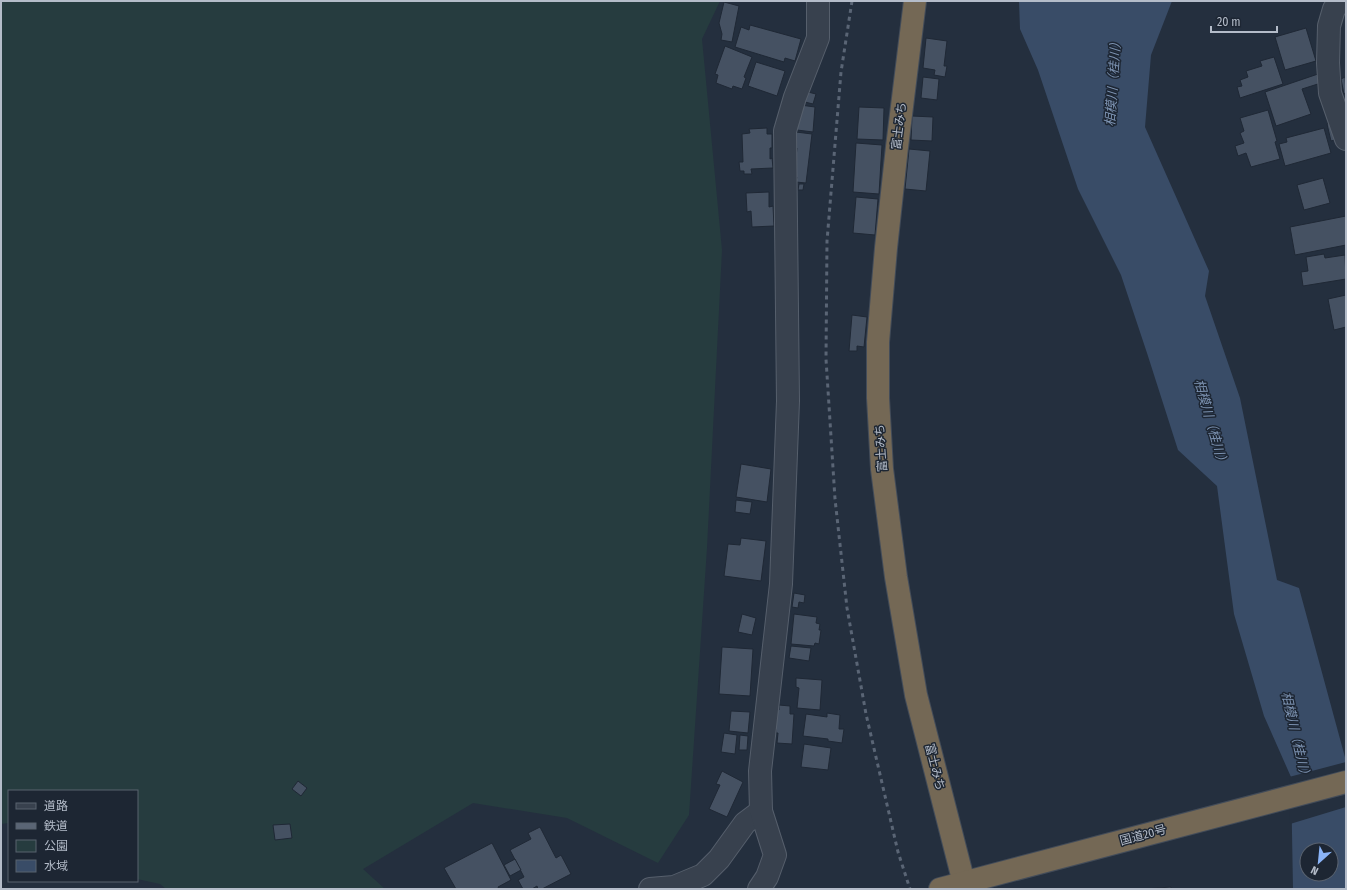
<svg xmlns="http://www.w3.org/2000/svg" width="1347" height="890" font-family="'Fira Sans Condensed','Noto Sans JP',sans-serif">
  <rect width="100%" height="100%" fill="#242f3e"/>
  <polygon fill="#263c3f" points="1,1 720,1 702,39 722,250 707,548 689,815 658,863 567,818 473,803 363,869 385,889 166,889 160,884 137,879 137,791 9,791 9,823 1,824"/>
  <path fill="#394c67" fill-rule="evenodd" d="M1019,1H1172L1151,55L1145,127L1209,271L1205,296L1240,398L1277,580L1299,588L1346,761V889H1293L1291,777L1264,716L1234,614L1217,486L1178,450L1147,353L1121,275L1078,189L1038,70L1020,29ZM1307,850H1331V874H1307Z"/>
  <polygon fill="#242f3e" points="1346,762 1346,807 1290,824 1289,777"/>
  <g fill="#455162" stroke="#1f2835">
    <polygon points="724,2 739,6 732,42 721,40 722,34 719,23"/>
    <polygon points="750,25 801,39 795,61 785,58 784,62 735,47 741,27 749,30"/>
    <polygon points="1306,28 1316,61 1285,70 1275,37"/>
    <polygon points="926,38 947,41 944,66 947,66 945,77 934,75 935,70 923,68"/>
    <polygon points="725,46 752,57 744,77 746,78 742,89 733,86 732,89 716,83 718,75 715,74"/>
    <polygon points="1274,57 1283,84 1240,98 1237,87 1242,86 1240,80 1248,77 1246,71 1262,66 1260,61"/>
    <polygon points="756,62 785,71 777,96 748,86"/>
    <polygon points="1318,74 1321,83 1302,89 1311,114 1276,126 1265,92"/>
    <polygon points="923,77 939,79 937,100 921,98"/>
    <polygon points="1345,77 1346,93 1344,94 1341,79"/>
    <polygon points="804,91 816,94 813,104 801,101"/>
    <polygon points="800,105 815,107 813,132 797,130"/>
    <polygon points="859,107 884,108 883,140 857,139"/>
    <polygon points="1268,110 1277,141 1275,142 1280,159 1251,167 1246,153 1238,156 1235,146 1244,143 1240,133 1244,131 1240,118"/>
    <polygon points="912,116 933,117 932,141 911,140"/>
    <polygon points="1334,122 1338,139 1331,141 1327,124"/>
    <polygon points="767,128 767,134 772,134 772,148 770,148 770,159 772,158 773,168 751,169 752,174 744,174 744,171 740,171 739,162 743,162 742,134 750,133 749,129"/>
    <polygon points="1324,128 1331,153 1285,166 1279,144 1287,142 1286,138"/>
    <polygon points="796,132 812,134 806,183 796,182 797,177 794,176 797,148 794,148"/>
    <polygon points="856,143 882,145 879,194 853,192"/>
    <polygon points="909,149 930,151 926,191 905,189"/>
    <polygon points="1323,178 1330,203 1304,210 1297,185"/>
    <polygon points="799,184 804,184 803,190 798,190"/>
    <polygon points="769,192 769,207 773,206 774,226 752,227 751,211 747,212 746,193"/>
    <polygon points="856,197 878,199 875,235 853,233"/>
    <polygon points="1346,216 1346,245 1295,255 1290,227"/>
    <polygon points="1324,254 1325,258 1345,255 1346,279 1303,286 1301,272 1308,271 1306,257"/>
    <polygon points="1346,295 1346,327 1334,330 1328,299"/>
    <polygon points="852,315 867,317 864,347 857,346 857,351 849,351"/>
    <polygon points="741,464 771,469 767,502 736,497"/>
    <polygon points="736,500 752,502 750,514 735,512"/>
    <polygon points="741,538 766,541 761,581 724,576 728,544 740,545"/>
    <polygon points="794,593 805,595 804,603 799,602 798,608 792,607"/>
    <polygon points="742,614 756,618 752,635 738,632"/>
    <polygon points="794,614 817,617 816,623 820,624 819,630 821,630 819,644 815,643 814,646 791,644"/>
    <polygon points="791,646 811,648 809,661 789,658"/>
    <polygon points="722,647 753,649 750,696 719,694"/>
    <polygon points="796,678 822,680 820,710 797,708 799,688 796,687"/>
    <polygon points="779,705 790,706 790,714 794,714 792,744 777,743 778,733 776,733 776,729 773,729 774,710 779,710"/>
    <polygon points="731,711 750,712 748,733 729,731"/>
    <polygon points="827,713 840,715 839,729 844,729 842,743 828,741 828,739 803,736 806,714 827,717"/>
    <polygon points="724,733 737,735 735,754 721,752"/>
    <polygon points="740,735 748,736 747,750 739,750"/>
    <polygon points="804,744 831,748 828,770 801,767"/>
    <polygon points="722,771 743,782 727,817 709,809 720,785 716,784"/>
    <polygon points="298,781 307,788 301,796 292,789"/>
    <polygon points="290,824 292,838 275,840 273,825"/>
    <polygon points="540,827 556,858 561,855 571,874 542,889 538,889 537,886 532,889 523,889 518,880 524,877 510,850 531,839 528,833"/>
    <polygon points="492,843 511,880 498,887 499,889 456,889 444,868"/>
    <polygon points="515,859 521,870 510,876 504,865"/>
    <polygon points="1171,887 1171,889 1145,889"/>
  </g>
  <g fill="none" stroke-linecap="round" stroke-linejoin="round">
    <defs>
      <g id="minor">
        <polyline points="1341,1 1334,9 1329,26 1328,63 1330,93 1346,139"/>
        <polyline points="650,889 674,887 703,875 719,859 745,823 761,811"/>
        <polyline points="759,889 767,877 775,855 761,811 760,771 781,584 788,401 785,131 795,97 818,38 818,1"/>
      </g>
      <g id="highway">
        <polyline points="915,1 897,147 886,248 878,342 878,398 882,469 896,577 916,695 964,883"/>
        <polyline points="940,889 1346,782"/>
      </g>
    </defs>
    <use href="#minor" stroke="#565f6c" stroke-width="24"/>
    <use href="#highway" stroke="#434c59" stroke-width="24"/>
    <use href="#minor" stroke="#38414e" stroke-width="22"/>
    <use href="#highway" stroke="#746855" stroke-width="22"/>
    <polyline stroke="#5a6575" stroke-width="3" stroke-dasharray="4 4" stroke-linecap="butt" points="852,1 841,72 827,241 826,359 835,499 847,608 866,714 898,852 910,889"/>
  </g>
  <g text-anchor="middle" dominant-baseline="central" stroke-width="3" stroke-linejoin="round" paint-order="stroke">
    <g font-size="12" fill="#b4bcc9" stroke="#1d2633">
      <text transform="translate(899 126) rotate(-83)">富士みち</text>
      <text transform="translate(881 448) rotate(-94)">富士みち</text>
      <text transform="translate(935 767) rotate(76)">富士みち</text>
      <text transform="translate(1143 835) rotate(-15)">国道20号</text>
    </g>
    <g font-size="13" font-style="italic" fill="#7c92b1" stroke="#1d2633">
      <text transform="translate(1113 81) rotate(-86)">相模川（桂川）</text>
      <text transform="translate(1211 423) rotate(74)">相模川（桂川）</text>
      <text transform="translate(1296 736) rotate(77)">相模川（桂川）</text>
    </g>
  </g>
  <rect width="1347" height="890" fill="none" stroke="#b4bcc9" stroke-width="4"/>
  <rect x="8" y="790" width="130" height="92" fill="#1d2633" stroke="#59626f"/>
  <rect x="16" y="803" width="20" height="6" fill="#38414e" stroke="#59626f"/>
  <text x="44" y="810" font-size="12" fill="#b4bcc9">道路</text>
  <rect x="16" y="823" width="20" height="6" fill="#5a6575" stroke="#59626f"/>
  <text x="44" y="830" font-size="12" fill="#b4bcc9">鉄道</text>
  <rect x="16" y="840" width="20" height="12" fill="#263c3f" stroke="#59626f"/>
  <text x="44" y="850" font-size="12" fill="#b4bcc9">公園</text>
  <rect x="16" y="860" width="20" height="12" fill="#394c67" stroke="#59626f"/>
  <text x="44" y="870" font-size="12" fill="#b4bcc9">水域</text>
  <g transform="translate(1319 862) rotate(207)"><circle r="19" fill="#1d2633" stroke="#59626f"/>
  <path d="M0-3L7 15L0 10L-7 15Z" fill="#8ab4f8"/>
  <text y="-6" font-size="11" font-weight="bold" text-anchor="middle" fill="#b4bcc9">N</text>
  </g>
  <path d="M1211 26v6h66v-6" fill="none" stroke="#b4bcc9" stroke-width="2"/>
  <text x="1217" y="26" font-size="12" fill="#b4bcc9" stroke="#1d2633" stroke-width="3" paint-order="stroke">20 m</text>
</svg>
